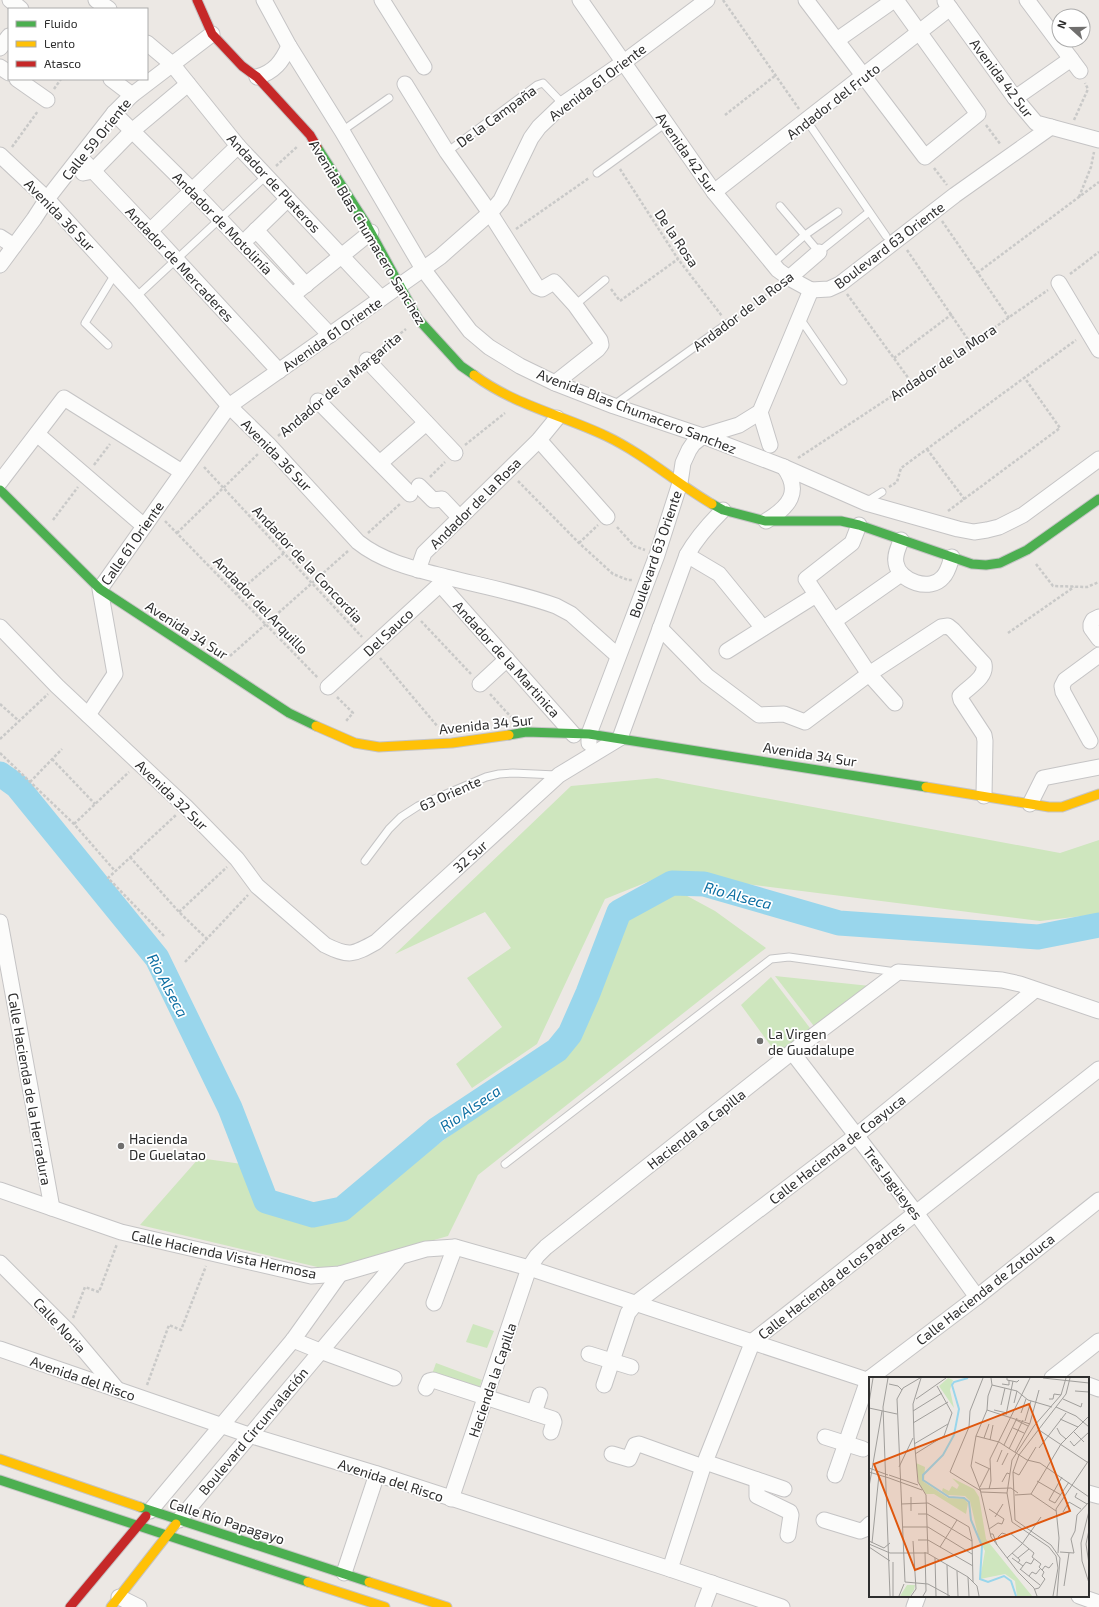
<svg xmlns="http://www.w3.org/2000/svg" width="1099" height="1607" font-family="'Exo 2',sans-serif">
  <rect width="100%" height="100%" fill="#ece8e4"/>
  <g fill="#cee6be">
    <polygon points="657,778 1060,853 1099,840 1099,914 1040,921 667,874 605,899 537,1044 472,1088 456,1064 502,1027 467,978 511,948 485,912 395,954 571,786"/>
    <polygon points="678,891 715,911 766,948 478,1175 448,1236 330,1270 140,1225 199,1158 242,1164 259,1204 332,1221 564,1053 630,914"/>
    <polygon points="775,976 870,986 817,1030"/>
    <polygon points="771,977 813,1032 779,1057 741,1005"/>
    <polygon points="473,1324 494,1331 487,1348 466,1342"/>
    <polygon points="436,1363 482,1380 478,1391 432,1374"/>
  </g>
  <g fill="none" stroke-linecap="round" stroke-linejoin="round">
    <polyline stroke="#99d6ec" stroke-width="25" points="0,774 17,786 157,958 230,1108 266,1201 313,1215 342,1209 436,1130 557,1050 570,1034 588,993 619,912 672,883 704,884 839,923 1038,937 1099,925"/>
    <defs>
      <g id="lane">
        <polyline points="807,121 886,236"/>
        <polyline points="342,131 389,98"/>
        <polyline points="447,152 537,85 543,83 563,104"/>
        <polyline points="597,173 666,123"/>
        <polyline points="780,206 819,252 869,212"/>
        <polyline points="772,264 805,235 838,212"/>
        <polyline points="136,297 266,176"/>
        <polyline points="575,305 605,280"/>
        <polyline points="799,317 843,381"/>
        <polyline points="108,345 85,323 115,274"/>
        <polyline points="614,405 728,323"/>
        <polyline points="866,502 882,492"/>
        <polyline points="365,861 389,829 401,817 418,806 486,777 499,774 513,773 556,775"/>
        <polyline points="505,1164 771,959 789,957 896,972"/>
      </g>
      <g id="street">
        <polyline points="10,0 21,9"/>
        <polyline points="96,0 109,9"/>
        <polyline points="264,0 289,46 342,131 423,269 470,331 489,347 520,366 555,383 614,406 703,436 784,467 866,503 958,529 974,532 987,530 999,527 1023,515 1099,459"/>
        <polyline points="382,0 424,67"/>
        <polyline points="580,0 714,192 778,270 789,278 811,290"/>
        <polyline points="806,0 925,157 978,114 896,0"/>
        <polyline points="1027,0 1080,71"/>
        <polyline points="945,1 1015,98 1036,123 1099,140"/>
        <polyline points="837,40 894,0"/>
        <polyline points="147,43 172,64 238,146 381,298"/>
        <polyline points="0,48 9,36"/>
        <polyline points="0,67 9,73"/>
        <path d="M257,77C274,72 282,62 289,46"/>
        <polyline points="17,79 47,100"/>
        <polyline points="111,79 132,95"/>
        <polyline points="405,84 447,152 490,213 537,287 542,289 554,282 556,284 575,305 600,340 601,345 598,349 555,383"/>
        <polyline points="1015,98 1071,59"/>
        <polyline points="114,113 193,191 330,335"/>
        <path d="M0,155L47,199L136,297L229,406L268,444L358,542C383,562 415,569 446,577C482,586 520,593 556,606L571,614L618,656"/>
        <polyline points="80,157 150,231 279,371"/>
        <polyline points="83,173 93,171 132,131 188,84"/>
        <polyline points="714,192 950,8"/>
        <polyline points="256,230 306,285"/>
        <polyline points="150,231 238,146"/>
        <polyline points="0,237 14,246"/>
        <polyline points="249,237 288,199"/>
        <polyline points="0,265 34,219 47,199 114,113 132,95 212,34"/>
        <polyline points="789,278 819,252"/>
        <polyline points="1059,283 1099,350"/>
        <polyline points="811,290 829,289 840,284 955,195 1051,127"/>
        <polyline points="293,295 371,232"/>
        <polyline points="367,360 455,453"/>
        <polyline points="318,401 410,494"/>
        <polyline points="760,412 770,445"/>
        <polyline points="37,434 144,526"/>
        <polyline points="539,440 607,517"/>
        <polyline points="380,463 426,423"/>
        <polyline points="0,482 64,398 182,472"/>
        <polyline points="419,486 433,500 442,499 460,518"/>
        <path d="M766,521C789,507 802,492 784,467"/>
        <polyline points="859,525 852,543 806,579 869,674 895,703"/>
        <path d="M901,540C899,547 894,555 896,563C899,582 931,592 943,577C948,572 950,563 952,557"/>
        <polyline points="687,555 719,574 763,628"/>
        <polyline points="418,570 424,553 539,440 557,418"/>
        <polyline points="440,584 574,735"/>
        <polyline points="1099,617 1093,620 1091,624 1091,628 1099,639"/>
        <polyline points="834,621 901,574"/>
        <path d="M0,627L57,686L186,807L237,859L257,886L325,945C349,957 353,955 376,942L559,775L620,738L687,555C697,537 709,524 723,510"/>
        <path d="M660,628L707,676L759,715L784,714L805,722L869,674L941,627L948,626L953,630L984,664C987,678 968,687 960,696L961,700L984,735L985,741L984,796"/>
        <polyline points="727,651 816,595"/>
        <polyline points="480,684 507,659"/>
        <polyline points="328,687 447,578"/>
        <polyline points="88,715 115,674 100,589 229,406 440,257 490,213 501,200 531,138 539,127 563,104 624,62 707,0"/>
        <polyline points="1090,741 1063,692 1062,686 1065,680 1099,655"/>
        <polyline points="589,743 589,734 657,555 680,483 683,463 689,450 693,444 703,436 739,425 760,412 811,290"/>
        <polyline points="1030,804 1043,778 1099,767"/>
        <polyline points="0,922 52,1208"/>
        <polyline points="792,1052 916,1213 977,1297"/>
        <polyline points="0,1190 121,1232 311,1276 340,1274 426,1249 455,1247 529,1268 870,1381"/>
        <polyline points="0,1263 68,1331 116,1388"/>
        <polyline points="434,1303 455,1247"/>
        <polyline points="293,1340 320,1351 394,1378"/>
        <polyline points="0,1349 249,1435 377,1474 670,1569 782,1607"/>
        <polyline points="589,1354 631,1367"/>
        <polyline points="870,1378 977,1297 1099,1200"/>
        <polyline points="1052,1378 1099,1341"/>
        <polyline points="604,1385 628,1313 636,1303 857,1135 1035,990"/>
        <polyline points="1088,1385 1099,1389"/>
        <polyline points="426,1388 429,1381 433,1380 553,1419 554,1422 551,1432"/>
        <polyline points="534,1413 540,1395"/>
        <polyline points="825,1437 863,1449"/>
        <polyline points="612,1454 629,1459 635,1445 639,1444 703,1467"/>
        <polyline points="705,1462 784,1489"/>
        <polyline points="835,1475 868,1380 870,1378"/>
        <polyline points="757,1480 757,1496 790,1512 791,1515 788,1535"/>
        <polyline points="1088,1493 1099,1496"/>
        <polyline points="451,1499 529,1268 537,1256 546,1247 792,1052 898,972 1002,980 1020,984 1099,1011"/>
        <polyline points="150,1511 293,1340 340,1274"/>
        <polyline points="179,1520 400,1257"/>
        <polyline points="824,1520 860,1531 865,1529 870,1524"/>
        <polyline points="670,1569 703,1467 753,1341 1099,1069"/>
        <polyline points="344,1573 377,1474"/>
        <polyline points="1079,1596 1099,1603"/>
        <polyline points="119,1597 139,1607"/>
        <polyline points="703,1607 712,1583"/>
        <polyline points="914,1607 918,1596"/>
      </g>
      <g id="fast">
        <polyline points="317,147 365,222 418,319 461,366 474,375"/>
        <polyline points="0,490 100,589 289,713 316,726"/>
        <polyline points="712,504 723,510 765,521 841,521 859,525 972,564 986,565 1000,563 1027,550 1099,499"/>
        <polyline points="509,735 526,732 589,734 926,787"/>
        <polyline points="0,1480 308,1582"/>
        <polyline points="140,1507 369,1582"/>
      </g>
      <g id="slow">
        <path d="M474,375C514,405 562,415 606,436C644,454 676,483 712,504"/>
        <polyline points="316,726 355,743 379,747 452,743 509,735"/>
        <polyline points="926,787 1049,807 1062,807 1099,794"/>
        <polyline points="0,1459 140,1507"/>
        <polyline points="308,1582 385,1607"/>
        <polyline points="369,1582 447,1607"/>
        <polyline points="111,1607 176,1524"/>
      </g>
      <g id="jam">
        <polyline points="197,0 212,34 242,66 257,77 310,135 317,147"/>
        <polyline points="70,1607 146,1516"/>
      </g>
    </defs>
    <use href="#lane" stroke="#c5c4c5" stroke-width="9"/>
    <use href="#street" stroke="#c5c4c5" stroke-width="17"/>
    <use href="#fast" stroke="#c5c4c5" stroke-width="11"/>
    <use href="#slow" stroke="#c5c4c5" stroke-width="11"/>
    <use href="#jam" stroke="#c5c4c5" stroke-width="11"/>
    <g stroke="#c9c9c8" stroke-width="2.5" stroke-dasharray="3 2" stroke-linecap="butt">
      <polyline points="723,0 799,109"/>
      <polyline points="54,89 61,79"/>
      <polyline points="725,115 776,75"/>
      <polyline points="1074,120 1088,89 1085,83"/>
      <polyline points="986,125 1001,145"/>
      <polyline points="12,147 38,111"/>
      <polyline points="276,166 298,146"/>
      <polyline points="934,168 947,185"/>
      <polyline points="620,169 678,259 722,316"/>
      <polyline points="1079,197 1091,167 1094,152"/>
      <polyline points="942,221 1009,318"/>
      <polyline points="516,229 589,178"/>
      <polyline points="907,250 971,344"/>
      <polyline points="977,273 1099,182"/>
      <polyline points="1070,274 1099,252"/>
      <polyline points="611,289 620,301 678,259"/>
      <polyline points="847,294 912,383"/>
      <polyline points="736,318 778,286"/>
      <polyline points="377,352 406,329"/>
      <polyline points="894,358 952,314"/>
      <polyline points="328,393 356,369"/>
      <polyline points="278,436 307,410"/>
      <polyline points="465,445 505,413"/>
      <polyline points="927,449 965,500"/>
      <polyline points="798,458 971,344 1048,290"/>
      <polyline points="94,465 110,444"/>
      <polyline points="204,467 362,637"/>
      <polyline points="430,477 445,462"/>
      <polyline points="518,481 579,543 613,574 628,580 633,580"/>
      <polyline points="889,487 897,482 901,468 1076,340"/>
      <polyline points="948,511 1060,428 1024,377"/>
      <polyline points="53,520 78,487"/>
      <polyline points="165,521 318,678"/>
      <polyline points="617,527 634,546 645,550"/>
      <polyline points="177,533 258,454"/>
      <polyline points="368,533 401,503"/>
      <polyline points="579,543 598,525"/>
      <polyline points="1036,564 1053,586 1087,587 1099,582"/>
      <polyline points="236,594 284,553"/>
      <polyline points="421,621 471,674"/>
      <polyline points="1008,633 1074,587"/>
      <polyline points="230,656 348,551"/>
      <polyline points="380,658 438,727"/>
      <polyline points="490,694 511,717"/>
      <polyline points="337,697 353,713 346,721"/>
      <polyline points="0,704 19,721"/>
      <polyline points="0,739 48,694"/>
      <polyline points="0,753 74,824 115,871"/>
      <polyline points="52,759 95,804"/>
      <polyline points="30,782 62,749"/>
      <polyline points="74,824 129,772"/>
      <polyline points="130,857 179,912 207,939"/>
      <polyline points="179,912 227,867"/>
      <polyline points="164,936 108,878 176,815"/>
      <polyline points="185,962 248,895"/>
      <polyline points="73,1318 85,1287 99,1292 117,1244"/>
      <polyline points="147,1385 169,1325 181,1330 206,1266"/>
    </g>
    <use href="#lane" stroke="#fcfcfb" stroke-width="7"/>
    <use href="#street" stroke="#fcfcfb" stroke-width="15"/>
    <use href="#fast" stroke="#4caf50" stroke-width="9"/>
    <use href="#slow" stroke="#ffc107" stroke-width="9"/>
    <use href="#jam" stroke="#c62828" stroke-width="9"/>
  </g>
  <g fill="#706f6e" stroke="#fff" stroke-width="1.5">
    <circle cx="760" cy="1041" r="4"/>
    <circle cx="121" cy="1146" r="4"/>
  </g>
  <g text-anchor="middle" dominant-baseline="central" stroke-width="3.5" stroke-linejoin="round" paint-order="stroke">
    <g font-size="14" fill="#2e2e2e" stroke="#fff">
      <text transform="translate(1002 78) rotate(53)">Avenida 42 Sur</text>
      <text transform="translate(597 82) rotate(-37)">Avenida 61 Oriente</text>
      <text transform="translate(833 101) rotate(-38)">Andador del Fruto</text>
      <text transform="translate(496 116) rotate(-36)">De la Campaña</text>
      <text transform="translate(96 139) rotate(-51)">Calle 59 Oriente</text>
      <text transform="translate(687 153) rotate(55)">Avenida 42 Sur</text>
      <text transform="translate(274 183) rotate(47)">Andador de Plateros</text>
      <text transform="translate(60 215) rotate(46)">Avenida 36 Sur</text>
      <text transform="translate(223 223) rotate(46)">Andador de Motolinía</text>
      <text transform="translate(368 232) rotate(59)">Avenida Blas Chumacero Sanchez</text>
      <text transform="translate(677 238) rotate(56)">De la Rosa</text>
      <text transform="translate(889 245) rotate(-37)">Boulevard 63 Oriente</text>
      <text transform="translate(180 264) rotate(47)">Andador de Mercaderes</text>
      <text transform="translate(743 311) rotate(-37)">Andador de la Rosa</text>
      <text transform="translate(332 334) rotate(-35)">Avenida 61 Oriente</text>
      <text transform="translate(943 362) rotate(-34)">Andador de la Mora</text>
      <text transform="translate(340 384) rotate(-40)">Andador de la Margarita</text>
      <text transform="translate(637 411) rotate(21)">Avenida Blas Chumacero Sanchez</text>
      <text transform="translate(277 455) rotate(46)">Avenida 36 Sur</text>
      <text transform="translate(475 503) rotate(-45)">Andador de la Rosa</text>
      <text transform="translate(132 543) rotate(-55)">Calle 61 Oriente</text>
      <text transform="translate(655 554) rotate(-71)">Boulevard 63 Oriente</text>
      <text transform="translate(308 564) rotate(47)">Andador de la Concordia</text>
      <text transform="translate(261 605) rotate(46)">Andador del Arquillo</text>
      <text transform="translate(187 630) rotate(33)">Avenida 34 Sur</text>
      <text transform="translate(388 632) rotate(-43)">Del Sauco</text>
      <text transform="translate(507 659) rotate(48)">Andador de la Martinica</text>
      <text transform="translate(486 724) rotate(-6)">Avenida 34 Sur</text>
      <text transform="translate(810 754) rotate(9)">Avenida 34 Sur</text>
      <text transform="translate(450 793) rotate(-24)">63 Oriente</text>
      <text transform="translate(172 795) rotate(44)">Avenida 32 Sur</text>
      <text transform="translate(470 856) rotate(-42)">32 Sur</text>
      <text transform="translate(30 1089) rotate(80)">Calle Hacienda de la Herradura</text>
      <text transform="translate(696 1129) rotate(-38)">Hacienda la Capilla</text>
      <text transform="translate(837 1149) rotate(-38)">Calle Hacienda de Coayuca</text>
      <text transform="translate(893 1183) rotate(53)">Tres Jagüeyes</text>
      <text transform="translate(224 1254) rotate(12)">Calle Hacienda Vista Hermosa</text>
      <text transform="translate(831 1280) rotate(-38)">Calle Hacienda de los Padres</text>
      <text transform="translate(985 1289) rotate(-38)">Calle Hacienda de Zotoluca</text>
      <text transform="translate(60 1325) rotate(47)">Calle Noria</text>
      <text transform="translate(83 1378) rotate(19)">Avenida del Risco</text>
      <text transform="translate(492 1380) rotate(-71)">Hacienda la Capilla</text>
      <text transform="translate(253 1431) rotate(-50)">Boulevard Circunvalación</text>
      <text transform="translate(391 1480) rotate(18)">Avenida del Risco</text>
      <text transform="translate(227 1521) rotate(18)">Calle Río Papagayo</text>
    </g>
    <g font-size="14" fill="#2e2e2e" stroke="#fff" text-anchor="start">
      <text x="768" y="1033">La Virgen<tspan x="768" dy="16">de Guadalupe</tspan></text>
      <text x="129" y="1138">Hacienda<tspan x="129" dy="16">De Guelatao</tspan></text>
    </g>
    <g font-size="15" font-style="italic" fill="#0d6fa3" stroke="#fff">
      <text transform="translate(738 895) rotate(15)">Rio Alseca</text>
      <text transform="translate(168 985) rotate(62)">Rio Alseca</text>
      <text transform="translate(470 1108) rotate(-34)">Rio Alseca</text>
    </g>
  </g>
  <g transform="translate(869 1377)">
    <rect width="220" height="220" fill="#ece8e4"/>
    <path d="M79,1L84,3L81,13L85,31L70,9ZM47,86L56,90L55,105L79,121L95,122L99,126L97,137L65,117H57L50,107ZM83,101L105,112L110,120L117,162L163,219H148L146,204L136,197L111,202L116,174L110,162L101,124L96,119L79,118L73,114L74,111L80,114L83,109L88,112L90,108ZM38,208H46L45,213L41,219H31Z" fill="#cee6be"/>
    <path fill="none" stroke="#99d6ec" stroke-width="2" d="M99,1L85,5L83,8L90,32L85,58L74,78L54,98V103L80,120L95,121L100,125L102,143L113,169L111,202L119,205L135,199L142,204L147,219"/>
    <path fill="none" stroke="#a09e9b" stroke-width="1" d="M19,1L14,30L21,219M51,1L34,11L28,22L36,205L59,207L81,219M52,1L44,27L45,60L49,105L57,118L59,176M122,1L123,8L119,19L118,33L107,59L102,89L111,112L122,160L149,195L165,211L168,219M138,1V3L148,5L150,3M174,1L220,6M20,7L29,9L33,13M133,7L140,8V3M123,8L148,14L159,23L183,30M206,14L220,15M47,22L77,1M180,22H184L185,17L192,18M194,22L212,30L213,26M0,26L4,1M145,26L148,14M132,28L136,11M187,30L207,39L220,50M0,31L28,37M118,33L161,47M125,33L138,36M44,34L73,16M152,36L157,22M137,38L144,4M191,42L209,50M147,43L159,49M156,44L162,24M44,46L79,25M144,51L155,56M188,51L191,57L197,62M170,53L218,85M205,55L215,65M107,59L130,65L158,83L171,86L220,120M115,61L120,47M121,63L124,48M201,64L205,69L220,55M45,67L79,47M135,68L148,41M170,71L197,36M140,72L154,43M146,75L161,46L170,13M46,77L75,59L83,36L68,9M106,85L121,92M128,85L133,73M133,88L139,76M30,90L44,61M0,91L19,98M0,95L20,101M144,95L150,98L167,70M20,98L49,108M193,100L180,123L186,126L200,105M20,101L53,113M168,104L192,118M133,105L138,96L141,97M0,110L13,34M111,110L120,92M110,112L142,111L149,116M120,112L122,104L121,82L161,1M112,114L81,95L100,50L101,34L114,1M112,115L138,116M208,116L206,120L218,127M162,117L192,67L220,39M146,118L162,117L187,134M42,120V134M32,127L59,126L100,150L103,163L104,205M220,134L212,166L213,184L220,206M194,135L200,125L212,132M49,137H58L103,164M126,140L134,127M34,150H59L103,177M120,152L129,146L133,147L135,142L120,132M220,153L217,167L220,187M121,157H124L128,168M129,160L133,156L139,158L141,156L165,176L163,180L172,187L170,190L175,195L173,199L176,202L170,211L166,212M49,163H59L104,189M0,164L15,171L21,166M3,166L10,98M0,167L21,176H58L99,200L108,209L110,219M0,170L21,184M71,170L88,143M191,175L205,176L202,162L206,154L208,138L220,125M143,176L151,183L149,186M189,176L190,161L187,132L220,83M66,181L67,219M138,181L153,167L172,140M143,181L154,189M149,181L160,172M24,185V219M78,188L79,219M151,192L171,208M151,193L157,185L162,187L165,182M173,193L176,189L180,191L184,186M88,194L89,219M160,199L163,195L167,197L171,192M99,200L100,219M195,209L200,176M30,219L35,207M42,219L47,212L44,164M54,219L57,214L56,175M184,219L189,191L187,179L180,170L143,145L138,116L143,83L165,49L192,18L197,1M188,219L191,181L182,168L146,143L144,95L150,78L197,17L201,1"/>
    <path fill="#df570e" fill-opacity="0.15" stroke="#df570e" stroke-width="2" d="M160,27L201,134L46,193L5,87Z"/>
    <rect width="220" height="220" fill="none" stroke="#2e2e2e" stroke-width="2"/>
  </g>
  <rect x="8" y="8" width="140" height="72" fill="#ffffff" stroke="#ababab"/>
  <rect x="16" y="21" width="20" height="6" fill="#4caf50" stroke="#ababab"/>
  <text x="44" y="28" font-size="12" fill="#2e2e2e">Fluido</text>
  <rect x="16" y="41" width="20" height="6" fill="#ffc107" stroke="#ababab"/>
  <text x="44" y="48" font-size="12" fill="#2e2e2e">Lento</text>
  <rect x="16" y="61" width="20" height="6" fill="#c62828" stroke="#ababab"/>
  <text x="44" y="68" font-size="12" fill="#2e2e2e">Atasco</text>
  <g transform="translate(1071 28) rotate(291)"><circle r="19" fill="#ffffff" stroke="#ababab"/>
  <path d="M0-3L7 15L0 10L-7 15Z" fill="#706f6e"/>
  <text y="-6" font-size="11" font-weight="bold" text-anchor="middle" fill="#2e2e2e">N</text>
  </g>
</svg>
